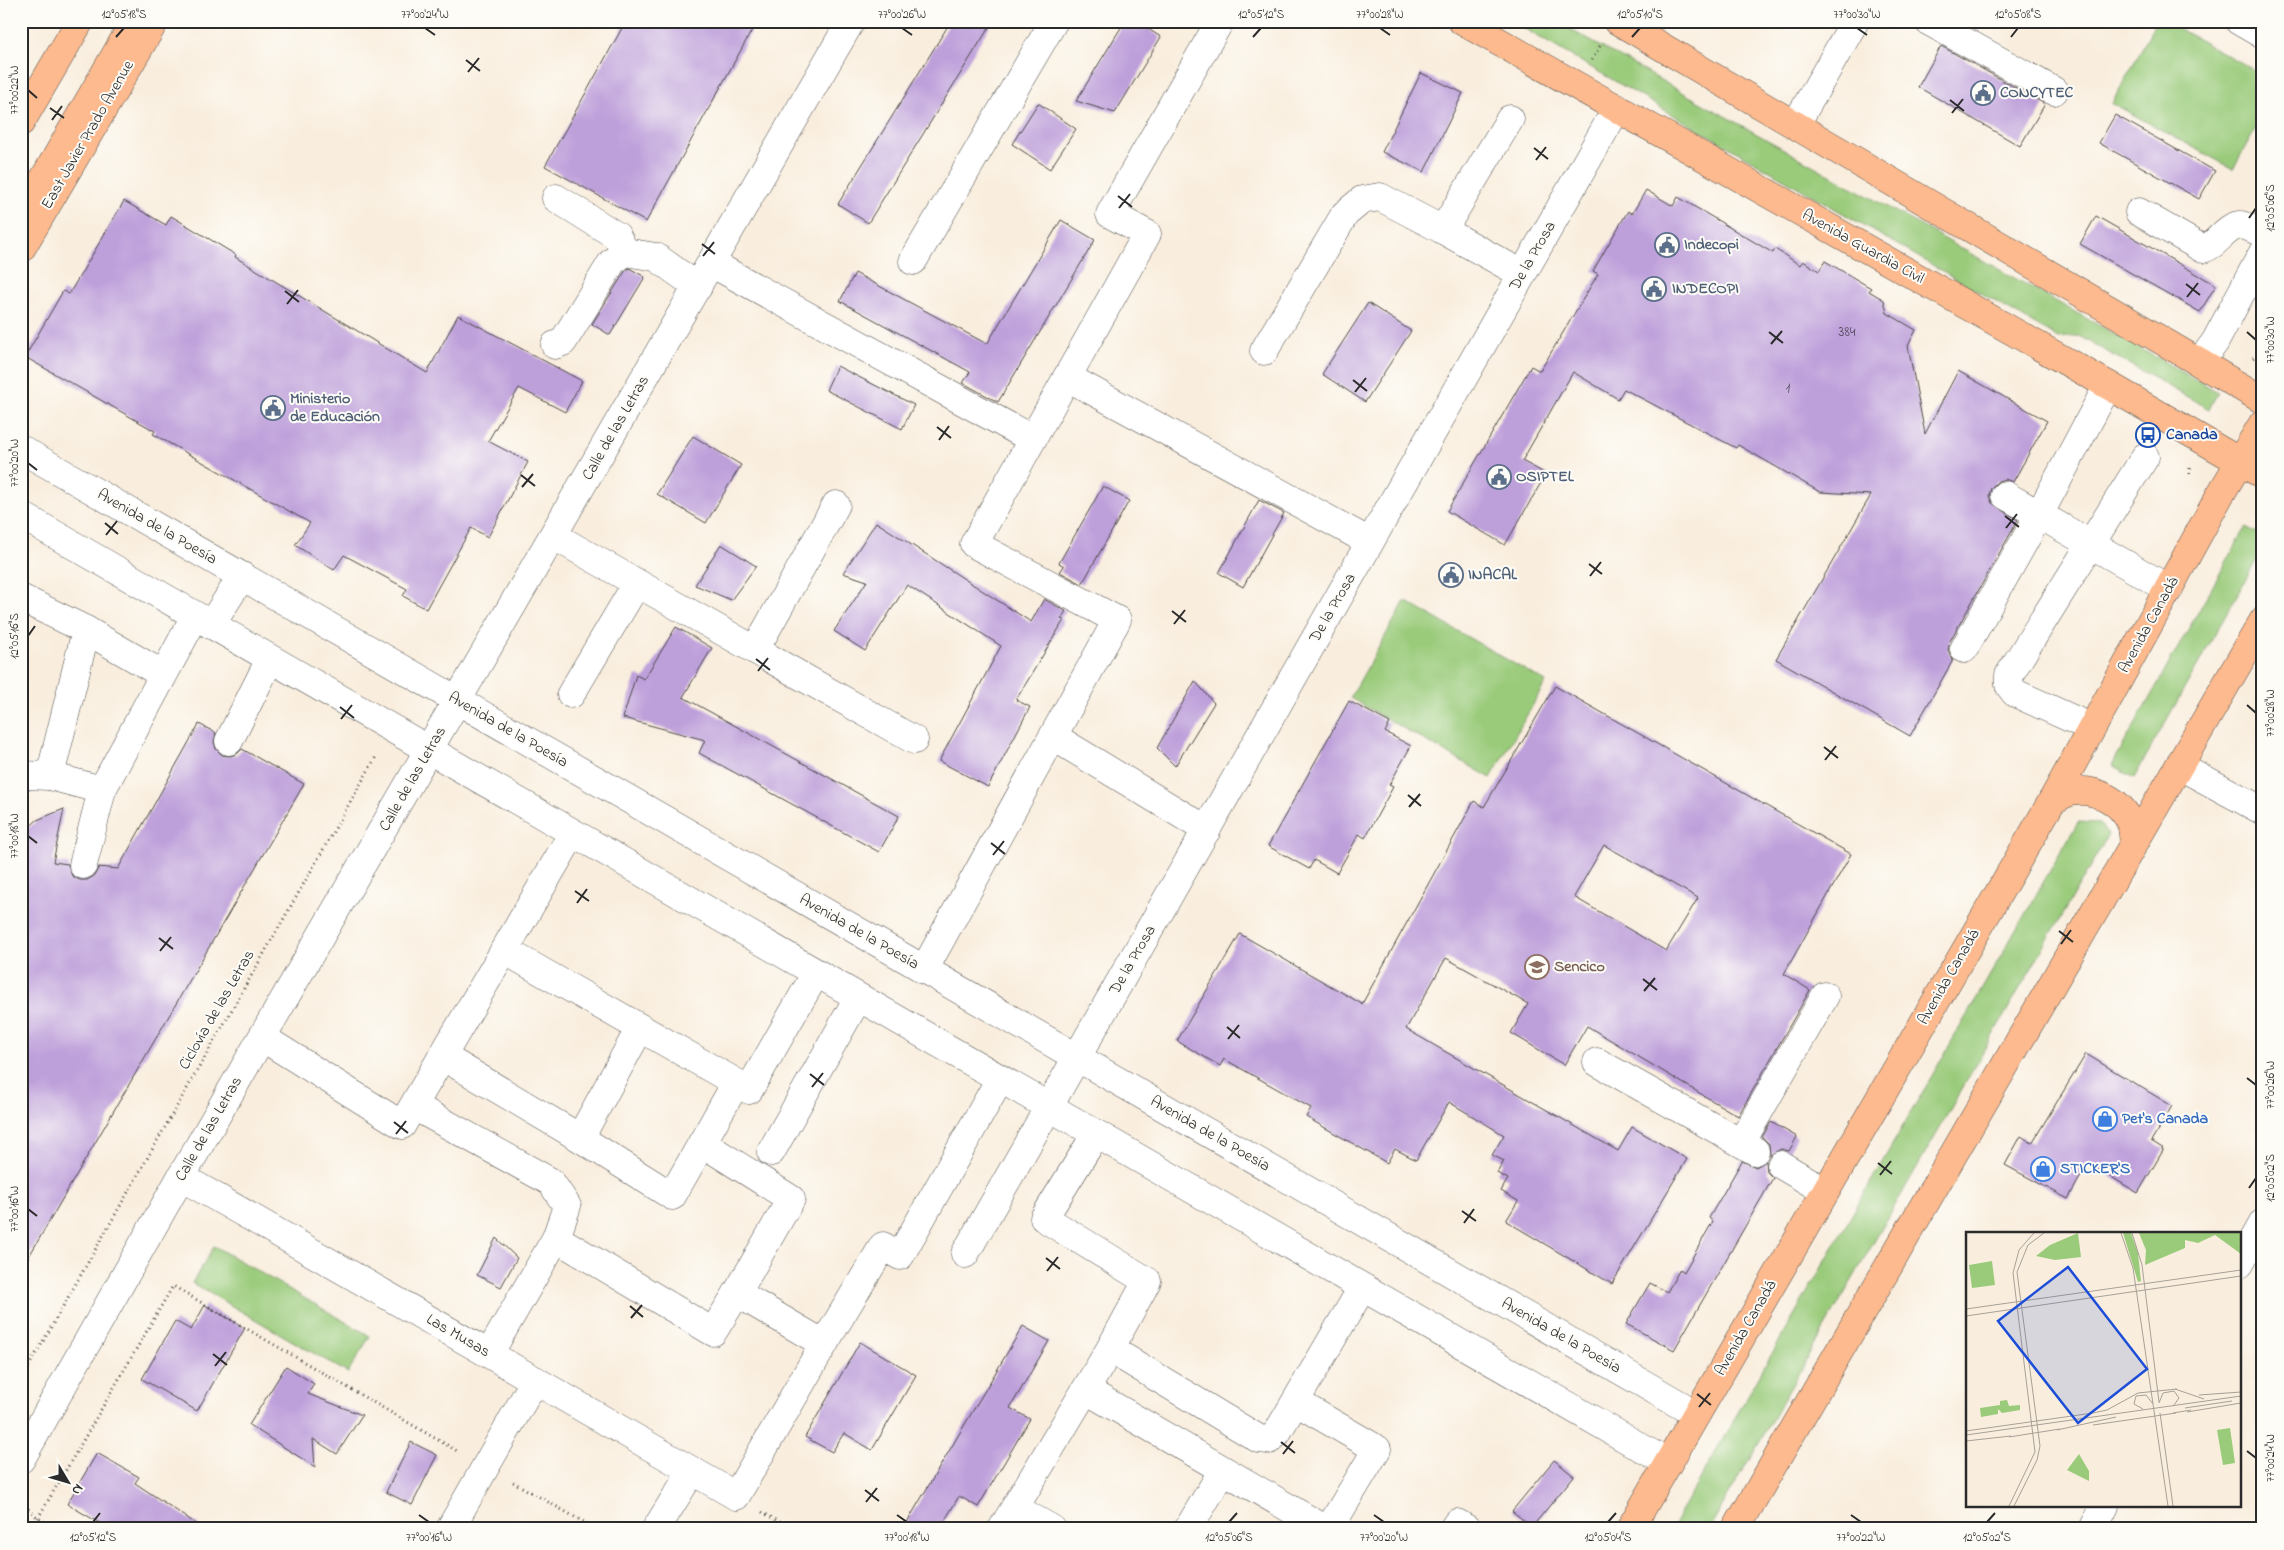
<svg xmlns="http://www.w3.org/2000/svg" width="2284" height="1550" font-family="'Indie Flower',sans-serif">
  <rect width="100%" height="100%" fill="#fdfcf7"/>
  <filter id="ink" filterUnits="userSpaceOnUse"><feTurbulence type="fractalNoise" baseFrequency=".02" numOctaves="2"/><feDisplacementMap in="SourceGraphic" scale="10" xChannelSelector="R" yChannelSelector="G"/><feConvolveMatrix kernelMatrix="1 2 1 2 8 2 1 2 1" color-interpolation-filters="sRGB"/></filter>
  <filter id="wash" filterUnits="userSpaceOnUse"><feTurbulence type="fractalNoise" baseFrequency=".0096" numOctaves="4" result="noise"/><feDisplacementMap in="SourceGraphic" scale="20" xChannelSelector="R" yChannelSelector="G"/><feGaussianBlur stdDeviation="1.12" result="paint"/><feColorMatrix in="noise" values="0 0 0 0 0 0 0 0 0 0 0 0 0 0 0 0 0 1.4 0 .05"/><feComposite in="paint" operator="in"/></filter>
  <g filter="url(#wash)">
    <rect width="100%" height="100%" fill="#f9eede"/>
    <g fill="#9acb7a" stroke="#627b52">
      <polygon points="1511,21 1555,21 2218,392 2209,409 2079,336 2058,338"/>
      <polygon points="2157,21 2165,21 2263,75 2263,115 2233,169 2112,103"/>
      <polygon points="2246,527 2263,536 2263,549 2134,778 2112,765"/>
      <polygon points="1405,601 1546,682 1491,778 1350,698"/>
      <polygon points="2078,822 2099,823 2108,835 1709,1529 1671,1529"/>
      <polygon points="214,1246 370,1336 348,1373 192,1283"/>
    </g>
    <g id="blocks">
      <g fill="#bd9fda" fill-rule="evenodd">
        <polygon points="626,21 757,21 646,222 545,166"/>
        <polygon points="951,21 993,21 868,223 838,204"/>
        <polygon points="1125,21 1135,21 1161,37 1115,113 1076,101"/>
        <polygon points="1941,46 2045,104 2020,146 1918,87"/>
        <polygon points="1421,73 1463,93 1424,172 1382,152"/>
        <polygon points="1038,103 1076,129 1050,169 1012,144"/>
        <polygon points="2115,115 2215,171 2199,199 2099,143"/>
        <polygon points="1646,190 1673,206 1678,197 1773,253 1775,249 1800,265 1803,261 1819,271 1825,261 1871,288 1869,291 1884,300 1887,313 1916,330 1908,346 1925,434 1958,371 2047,421 2013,482 2005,479 1998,481 1991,488 1989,496 1992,503 2018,520 1950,641 1948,650 1953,660 1910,736 1776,659 1871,495 1820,492 1738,445 1736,448 1624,389 1618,399 1573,372 1522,461 1546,474 1505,545 1447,511 1531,366 1540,371 1598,274 1593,271 1612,238 1628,211 1632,214"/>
        <polygon points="124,201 166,225 171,216 236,255 235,257 427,373 458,315 582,381 565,412 519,388 488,441 528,462 488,537 471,528 426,609 403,596 407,589 344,555 334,570 295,545 310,523 153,434 155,431 25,357 63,291 69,294"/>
        <polygon points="2096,216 2216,285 2200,312 2080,244"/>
        <polygon points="1061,220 1095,240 998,402 963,383 970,372 840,301 855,273 987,344"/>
        <polygon points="629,268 645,277 610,335 592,324 624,273"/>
        <polygon points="1368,303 1411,331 1365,402 1322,374"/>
        <polygon points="837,366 914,405 902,429 826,390"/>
        <polygon points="693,436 741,465 706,523 657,494"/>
        <polygon points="1103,486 1129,501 1082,584 1060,572 1064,566 1059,563"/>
        <polygon points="1259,500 1284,513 1243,587 1219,573"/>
        <polygon points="876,522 1031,622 1044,599 1066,611 1061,619 1064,620 1016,700 1030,707 988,787 939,761 1001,646 907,585 865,651 834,631 867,581 843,573"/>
        <polygon points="721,544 756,566 731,600 695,585"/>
        <polygon points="676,627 712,648 683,697 899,816 879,852 699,753 705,740 623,718 636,675 644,679"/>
        <polygon points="1195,681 1214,703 1175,766 1157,748"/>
        <path d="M1555,686L1851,854L1784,974L1810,990L1738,1116L1587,1026L1564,1065L1511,1033L1528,1004L1446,958L1406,1029L1618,1151L1632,1127L1687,1159L1612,1284L1506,1221L1518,1201L1501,1191L1508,1179L1497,1173L1504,1161L1492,1155L1504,1135L1449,1102L1416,1160L1395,1149L1387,1163L1306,1117L1311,1108L1224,1059L1220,1066L1177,1041L1240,934L1362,1004L1474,801L1484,807ZM1604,845L1698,898L1666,951L1574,897Z"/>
        <polygon points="1349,701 1390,723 1385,732 1411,746 1389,785 1393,787 1365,838 1359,834 1337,873 1314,860 1309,869 1268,846"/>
        <polygon points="199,724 216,733 214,742 216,749 222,755 230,756 237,754 242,749 304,784 21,1270 21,835 37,820 64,809 53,862 68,864 72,876 80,880 87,880 94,876 99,867 118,869"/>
        <polygon points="2086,1054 2172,1106 2151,1141 2164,1149 2138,1193 2088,1163 2068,1199 2005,1165 2021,1136 2032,1143"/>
        <polygon points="1771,1122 1797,1137 1789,1151 1781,1149 1770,1155 1769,1144 1762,1137"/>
        <polygon points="1742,1161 1756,1167 1766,1161 1767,1172 1773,1178 1674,1350 1626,1324 1650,1283 1667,1292 1680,1269 1684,1272 1713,1221 1709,1218"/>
        <polygon points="496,1238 517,1258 501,1287 477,1275"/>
        <polygon points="205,1305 245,1328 197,1411 142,1379 175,1321 191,1330"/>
        <polygon points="1023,1326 1049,1341 1010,1408 1030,1419 978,1507 959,1496 940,1529 903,1529"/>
        <polygon points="860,1342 916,1375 872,1450 844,1433 832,1452 805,1437"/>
        <polygon points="286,1366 314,1384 308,1394 362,1415 337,1454 313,1439 315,1467 249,1425"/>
        <polygon points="411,1442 437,1455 412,1505 386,1492"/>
        <polygon points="97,1453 139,1477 135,1483 204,1529 110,1529 67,1504"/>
        <polygon points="1554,1460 1574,1476 1532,1527 1512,1511"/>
      </g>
    </g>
  </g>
  <g filter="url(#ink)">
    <use href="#blocks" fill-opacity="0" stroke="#4a4846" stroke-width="1"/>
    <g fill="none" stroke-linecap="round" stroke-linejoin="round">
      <defs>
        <g id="minor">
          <polyline points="1928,21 2054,91"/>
          <polyline points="2239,21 2263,35"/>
          <polyline points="1796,124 1855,21"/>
          <polyline points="556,198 617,236 625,252"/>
          <path d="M2139,212L2203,249C2218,245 2224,227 2240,225C2246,225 2256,231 2263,233"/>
          <polyline points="1443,230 1522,274"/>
          <polyline points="913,261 1054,21"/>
          <polyline points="711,263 1032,439"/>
          <polyline points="555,345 563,342 612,262 625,252 656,257 698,287"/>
          <polyline points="1264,351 1345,214 1362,200 1380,197 1443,230 1510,119"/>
          <polyline points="2200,362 2215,342 2263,252"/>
          <polyline points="1067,377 1370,542"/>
          <polyline points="21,449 1696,1414"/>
          <polyline points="2005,495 2169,589"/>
          <polyline points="21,515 1668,1463"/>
          <polyline points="554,536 914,740"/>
          <polyline points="21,598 86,630 162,674"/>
          <polyline points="211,625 242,576"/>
          <polyline points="86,630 50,776 102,790 195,616"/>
          <polyline points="1964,649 2039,515 2108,385"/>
          <polyline points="755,650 836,505"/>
          <polyline points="571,694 637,583"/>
          <polyline points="2092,728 2015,693 2009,685 2009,675 2145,457"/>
          <polyline points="1054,737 1207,830"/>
          <polyline points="229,741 270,659"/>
          <polyline points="2180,766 2263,811"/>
          <polyline points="21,775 50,776"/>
          <polyline points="83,865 102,790"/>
          <polyline points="504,950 749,1090 816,973"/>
          <polyline points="924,970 1117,620 974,544 1147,234 1110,214 1220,21"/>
          <polyline points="640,1028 580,1138 672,1196 736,1083"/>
          <polyline points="263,1038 402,1125 573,833"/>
          <polyline points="442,1056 580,1138"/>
          <polyline points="1597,1062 1755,1151"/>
          <polyline points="414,1106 551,1182 567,1206 556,1238 489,1354"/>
          <polyline points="702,1143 791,1199 737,1293 824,1344 883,1246 900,1256 1000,1079"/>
          <polyline points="1741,1143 1825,996"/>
          <polyline points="771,1152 858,998"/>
          <polyline points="1781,1165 1825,1191"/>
          <polyline points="181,1177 736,1496 824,1344"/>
          <polyline points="556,1238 713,1332 737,1293"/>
          <polyline points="965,1254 1617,108"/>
          <polyline points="2240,1264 2263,1223"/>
          <polyline points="1110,1349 1259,1439 1269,1440 1277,1433 1362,1288"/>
          <polyline points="1086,1390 1325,1529"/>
          <polyline points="1296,1402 1377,1449 1329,1529"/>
          <polyline points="21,1459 181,1177 851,21"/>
          <polyline points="1015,1508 1052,1529"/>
          <polyline points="450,1529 535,1380"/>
          <polyline points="656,1529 692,1471"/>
          <polyline points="1002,1529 1110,1349 1147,1281 1044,1218 1096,1134"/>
          <polyline points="1188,1529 1223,1470"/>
          <polyline points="1453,1529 1457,1523 1467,1529"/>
          <polyline points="2093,1529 2105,1506"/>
        </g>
        <g id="major">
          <polyline points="1462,21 2108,385 2263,475"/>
          <polyline points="1618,21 2263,400"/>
          <polyline points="21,249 155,21"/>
          <path d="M2052,801C2057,798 2064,794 2070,792C2094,787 2121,800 2131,824C2133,830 2133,837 2134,843"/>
          <polyline points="1630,1529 2052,801 2220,495 2263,423"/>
          <polyline points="1736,1529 2263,621"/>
        </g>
        <g id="highway">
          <polyline points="21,122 80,21"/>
          <polyline points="21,218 135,21"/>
        </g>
      </defs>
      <use href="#minor" stroke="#4a4846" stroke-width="29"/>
      <use href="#major" stroke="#4a4846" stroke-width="29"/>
      <use href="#highway" stroke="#4a4846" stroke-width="29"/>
      <g stroke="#4a4846" stroke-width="3" stroke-dasharray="1 4" stroke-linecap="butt">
        <polyline points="1592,60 1600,46"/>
        <polyline points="2253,358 2260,353"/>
        <polyline points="2190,468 2190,476"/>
        <polyline points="21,1380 377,755"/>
        <polyline points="513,1482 596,1529"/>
        <polyline points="21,1502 38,1518 57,1529"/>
        <polyline points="762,1512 792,1529"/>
        <polyline points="38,1518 173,1286 459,1452"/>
      </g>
      <use href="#minor" stroke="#fff" stroke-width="28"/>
      <use href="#major" stroke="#fcba8e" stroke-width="28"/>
      <use href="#highway" stroke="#fcba8e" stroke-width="28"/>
    </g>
  </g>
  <path fill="none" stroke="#2b2b2b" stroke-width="2" d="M425,28L435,35M902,28L912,35M1380,28L1390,35M1857,28L1867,35M116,37L124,28M1253,37L1261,28M1632,37L1640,28M2011,37L2018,28M466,60L480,71M468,72L479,58M28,90L37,98M1950,100L1964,111M50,108L64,118M1952,113L1963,99M52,120L62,106M1534,148L1548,159M1536,160L1546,147M1118,196L1132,207M1119,208L1130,194M2249,218L2256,208M702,244L715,254M703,256L714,242M2186,284L2200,295M285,291L299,302M2187,297L2198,283M287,304L298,290M1769,332L1783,343M2247,332L2256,340M1771,344L1782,331M1353,380L1367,391M1355,392L1366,378M937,427L951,438M939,440L949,426M28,463L37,470M521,475L535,486M522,487L533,474M2005,516L2019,527M105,523L118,534M2006,528L2017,514M106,535L117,521M1589,564L1602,574M1590,576L1601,562M1172,611L1186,622M1174,624L1185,610M28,636L35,626M756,659L770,670M758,671L768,658M2247,705L2256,713M340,707L354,718M341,719L352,705M1824,747L1838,758M1825,760L1836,746M1408,795L1421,806M1409,807L1420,794M28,836L37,843M991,843L1005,854M993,855L1004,841M575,891L589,901M577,903L587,889M2059,931L2073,942M159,938L173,949M2061,944L2071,930M160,951L171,937M1643,979L1657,990M1644,991L1655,978M1227,1027L1240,1038M1228,1039L1239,1025M810,1074L824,1085M2247,1078L2256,1085M812,1087L823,1073M394,1122L408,1133M396,1134L406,1121M1878,1163L1892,1174M1880,1175L1891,1161M2249,1188L2256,1178M28,1209L37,1216M1462,1211L1476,1221M1464,1223L1474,1209M1046,1258L1060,1269M1047,1271L1058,1257M630,1306L643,1317M631,1318L642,1305M213,1354L227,1365M215,1366L226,1352M1697,1394L1711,1405M1699,1407L1710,1393M1281,1442L1295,1453M2247,1451L2256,1458M1283,1454L1293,1441M865,1490L879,1501M866,1502L877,1488M419,1515L429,1522M897,1515L907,1522M1374,1515L1384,1522M1851,1515L1861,1522M93,1522L100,1513M1229,1522L1237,1513M1608,1522L1616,1513M1987,1522L1995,1513"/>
  <defs>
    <symbol id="civic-ring" viewBox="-11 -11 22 22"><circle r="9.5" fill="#fdfcf7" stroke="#5c6f8a" stroke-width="1.5"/><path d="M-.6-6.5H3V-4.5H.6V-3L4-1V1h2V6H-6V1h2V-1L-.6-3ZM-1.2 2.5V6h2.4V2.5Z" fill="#5c6f8a"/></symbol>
    <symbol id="bus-ring" viewBox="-11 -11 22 22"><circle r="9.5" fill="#fdfcf7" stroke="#1a4fb4" stroke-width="1.5"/><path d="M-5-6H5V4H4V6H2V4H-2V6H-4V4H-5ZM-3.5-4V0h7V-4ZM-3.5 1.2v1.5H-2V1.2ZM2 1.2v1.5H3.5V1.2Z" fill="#1a4fb4"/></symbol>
    <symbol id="university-ring" viewBox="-11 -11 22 22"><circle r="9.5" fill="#fdfcf7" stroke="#8d6e63" stroke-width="1.5"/><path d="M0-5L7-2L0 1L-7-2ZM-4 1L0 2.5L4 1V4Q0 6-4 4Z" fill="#8d6e63"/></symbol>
    <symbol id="shop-ring" viewBox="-11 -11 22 22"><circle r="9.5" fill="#fdfcf7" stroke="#3f7fe0" stroke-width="1.5"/><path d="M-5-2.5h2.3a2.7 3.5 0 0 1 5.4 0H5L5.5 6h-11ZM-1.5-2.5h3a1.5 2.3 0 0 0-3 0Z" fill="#3f7fe0"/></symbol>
  </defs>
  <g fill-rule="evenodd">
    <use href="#civic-ring" x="1969" y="79" width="28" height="28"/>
    <use href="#civic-ring" x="1653" y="231" width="28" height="28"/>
    <use href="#civic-ring" x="1640" y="275" width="28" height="28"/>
    <use href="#civic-ring" x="259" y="394" width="28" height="28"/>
    <use href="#bus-ring" x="2134" y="421" width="28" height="28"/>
    <use href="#civic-ring" x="1485" y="463" width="28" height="28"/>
    <use href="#civic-ring" x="1437" y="561" width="28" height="28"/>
    <use href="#university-ring" x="1523" y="953" width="28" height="28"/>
    <use href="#shop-ring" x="2091" y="1105" width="28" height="28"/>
    <use href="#shop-ring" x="2029" y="1155" width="28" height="28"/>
  </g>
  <g text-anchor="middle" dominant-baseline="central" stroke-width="4" stroke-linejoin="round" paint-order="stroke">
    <g font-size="14" fill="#504857">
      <text x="1847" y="332">384</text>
      <text x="1788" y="388">1</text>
    </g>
    <g font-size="16" font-weight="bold" fill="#4e5e75" stroke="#fdfcf7" text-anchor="start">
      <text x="2000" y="93">CONCYTEC</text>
      <text x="1684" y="245">Indecopi</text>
      <text x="1672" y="289">INDECOPI</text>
      <text x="290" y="399">Ministerio<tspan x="290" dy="18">de Educación</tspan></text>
      <text x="1516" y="477">OSIPTEL</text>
      <text x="1468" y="575">INACAL</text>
    </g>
    <g font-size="16" fill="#2b2b2b" stroke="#fdfcf7">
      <text transform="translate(88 135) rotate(-60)">East Javier Prado Avenue</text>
      <text transform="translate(1863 247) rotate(29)">Avenida Guardia Civil</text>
      <text transform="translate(1533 256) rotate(-60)">De la Prosa</text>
      <text transform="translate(616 428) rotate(-60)">Calle de las Letras</text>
      <text transform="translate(157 527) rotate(30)">Avenida de la Poesía</text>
      <text transform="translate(1333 608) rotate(-60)">De la Prosa</text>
      <text transform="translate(2149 625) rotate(-61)">Avenida Canadá</text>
      <text transform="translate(508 730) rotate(30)">Avenida de la Poesía</text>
      <text transform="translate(413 779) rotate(-60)">Calle de las Letras</text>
      <text transform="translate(859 932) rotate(30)">Avenida de la Poesía</text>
      <text transform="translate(1133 960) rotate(-60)">De la Prosa</text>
      <text transform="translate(1949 977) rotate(-60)">Avenida Canadá</text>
      <text transform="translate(217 1010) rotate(-60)">Ciclovía de las Letras</text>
      <text transform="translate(209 1129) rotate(-60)">Calle de las Letras</text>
      <text transform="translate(1210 1134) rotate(30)">Avenida de la Poesía</text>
      <text transform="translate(1746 1328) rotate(-60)">Avenida Canadá</text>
      <text transform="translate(458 1336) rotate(30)">Las Musas</text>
      <text transform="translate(1561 1336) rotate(30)">Avenida de la Poesía</text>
    </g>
    <g font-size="16" font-weight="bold" fill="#164399" stroke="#fdfcf7" text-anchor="start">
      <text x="2166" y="435">Canada</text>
    </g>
    <g font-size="16" font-weight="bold" fill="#785e54" stroke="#fdfcf7" text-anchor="start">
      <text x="1554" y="967">Sencico</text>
    </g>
    <g font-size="16" font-weight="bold" fill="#366cbe" stroke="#fdfcf7" text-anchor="start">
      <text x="2122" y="1119">Pet's Canada</text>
      <text x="2060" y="1169">STICKER'S</text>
    </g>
  </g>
  <g transform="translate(1966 1232)">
    <rect width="275" height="275" fill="#f9eede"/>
    <path d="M112,1L115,25L89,28L70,24L84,13ZM157,1H165L172,21L175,49L172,50ZM173,1H275V22L249,3L232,11L219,8V16L179,33L180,18ZM26,29L29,53L6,56L3,33ZM41,168L43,174L54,173V178L36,181L32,177V182L15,185L14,176L34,173V169ZM264,196L269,231L257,233L251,198ZM113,222L123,239V249L101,238Z" fill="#9acb7a"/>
    <path fill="none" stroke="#a7a096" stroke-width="1" d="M155,1L167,36L202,274M166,1L176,33L193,170M0,77L275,38M0,84L275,44M209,157L238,167M233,163L275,160M193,171L197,161L208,159L213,166L208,173M219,176L266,169M177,177L168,172L170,164L180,163L187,172M221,180L275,171M194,181L207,274M207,181L225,178M127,193L210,181M91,198L150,185M0,199L127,181L141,178L172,161L211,157M0,203L275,164M43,205L94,197M0,209L45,204M43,274L69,220L47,41L53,18L68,1M48,274L71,228L74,214L51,40L62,13L78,1"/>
    <path fill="#1d4ed8" fill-opacity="0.15" stroke="#1d4ed8" stroke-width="2.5" d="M102,35L181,137L112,191L32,89Z"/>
    <rect width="275" height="275" fill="none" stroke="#2b2b2b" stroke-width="2.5"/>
  </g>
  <rect width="2284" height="1550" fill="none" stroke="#fdfcf7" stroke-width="55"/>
  <g transform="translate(68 1482) rotate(128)" stroke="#fdfcf7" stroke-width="4" paint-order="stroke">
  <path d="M0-4L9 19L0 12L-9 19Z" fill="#2b2b2b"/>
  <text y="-8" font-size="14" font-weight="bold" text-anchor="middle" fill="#2b2b2b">N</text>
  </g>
  <rect x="28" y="28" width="2228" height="1494" fill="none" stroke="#2b2b2b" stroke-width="2"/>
  <g font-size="12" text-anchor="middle" fill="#2b2b2b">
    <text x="124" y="18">12°05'18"S</text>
    <text x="425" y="18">77°00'24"W</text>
    <text x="902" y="18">77°00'26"W</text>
    <text x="1261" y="18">12°05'12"S</text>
    <text x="1380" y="18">77°00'28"W</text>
    <text x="1640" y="18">12°05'10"S</text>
    <text x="1857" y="18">77°00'30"W</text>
    <text x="2018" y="18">12°05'08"S</text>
    <text transform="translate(14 90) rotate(-90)" y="4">77°00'22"W</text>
    <text transform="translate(2270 208) rotate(-90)" y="4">12°05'06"S</text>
    <text transform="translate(2270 340) rotate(-90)" y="4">77°00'30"W</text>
    <text transform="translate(14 463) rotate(-90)" y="4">77°00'20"W</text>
    <text transform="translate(14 636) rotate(-90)" y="4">12°05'16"S</text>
    <text transform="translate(2270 713) rotate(-90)" y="4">77°00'28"W</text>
    <text transform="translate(14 836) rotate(-90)" y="4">77°00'18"W</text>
    <text transform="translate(2270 1085) rotate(-90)" y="4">77°00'26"W</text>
    <text transform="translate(2270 1178) rotate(-90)" y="4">12°05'02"S</text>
    <text transform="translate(14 1209) rotate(-90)" y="4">77°00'16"W</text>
    <text transform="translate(2270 1458) rotate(-90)" y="4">77°00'24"W</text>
    <text x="93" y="1541">12°05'12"S</text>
    <text x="429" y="1541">77°00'16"W</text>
    <text x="907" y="1541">77°00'18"W</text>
    <text x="1229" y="1541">12°05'06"S</text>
    <text x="1384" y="1541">77°00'20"W</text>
    <text x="1608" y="1541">12°05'04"S</text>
    <text x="1861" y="1541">77°00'22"W</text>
    <text x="1987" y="1541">12°05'02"S</text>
  </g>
</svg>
